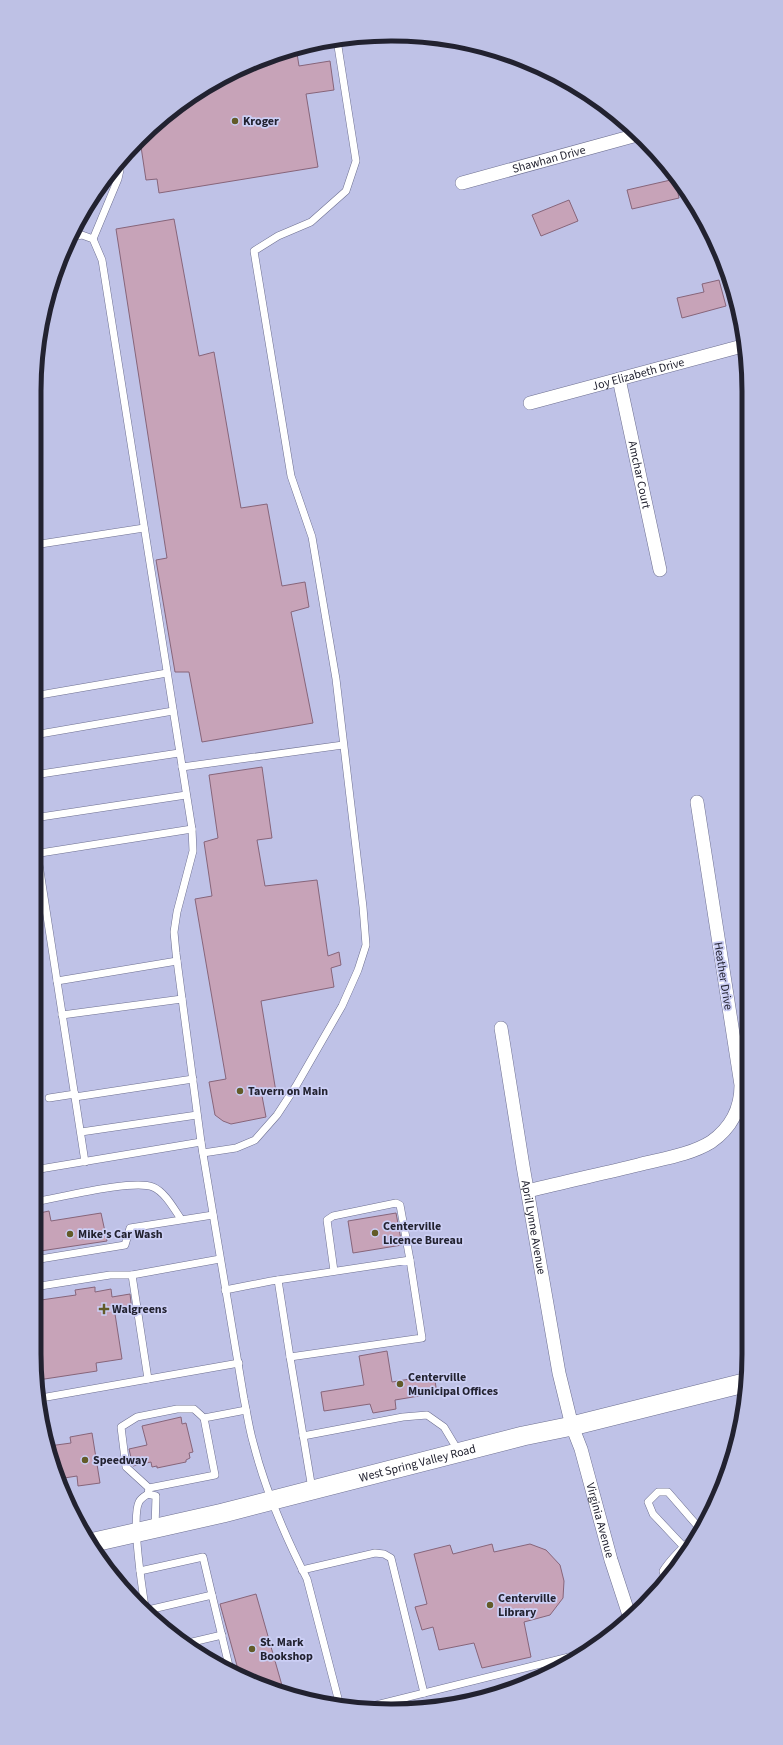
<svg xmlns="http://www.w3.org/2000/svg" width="783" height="1745" font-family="'Source Sans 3',sans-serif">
  <rect width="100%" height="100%" fill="#bfc2e7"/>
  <g fill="#c7a3b8" stroke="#87657a">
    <polygon points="296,47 299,66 330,61 334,90 306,94 318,167 159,193 157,179 146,180 140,140 174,108 234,71"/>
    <polygon points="675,179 679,198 632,209 627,190"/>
    <polygon points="569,200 578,221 541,236 532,215"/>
    <polygon points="174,219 199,356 214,352 241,508 267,504 282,586 305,582 309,607 291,612 313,723 202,742 189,672 175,672 156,560 167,558 116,229"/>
    <polygon points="719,280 726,306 682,318 677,298 704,292 702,284"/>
    <polygon points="262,767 272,838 257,840 265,886 317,880 328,956 339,952 341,965 331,968 334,987 261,1001 276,1092 262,1096 266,1117 231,1124 223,1121 215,1115 209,1082 226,1079 195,899 212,896 204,842 218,838 209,775"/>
    <polygon points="49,1211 51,1221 101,1213 107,1241 34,1252 34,1226 37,1226 35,1214"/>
    <polygon points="396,1213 402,1245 353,1253 348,1221"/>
    <polygon points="95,1287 95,1292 111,1289 112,1297 130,1294 132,1311 115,1314 122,1359 96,1363 97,1371 38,1380 34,1354 34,1301 76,1295 75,1290"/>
    <polygon points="387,1351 392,1382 434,1375 437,1393 395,1400 396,1409 373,1413 370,1404 324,1411 321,1392 364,1385 359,1356"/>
    <polygon points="181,1417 182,1424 186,1423 193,1452 189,1453 190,1458 186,1460 186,1462 157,1468 157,1466 152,1467 151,1462 133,1466 129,1449 147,1445 142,1426"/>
    <polygon points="92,1433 100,1483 78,1486 77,1476 58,1479 53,1469 49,1446 71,1443 70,1437"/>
    <polygon points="492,1544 494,1552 530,1544 546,1550 560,1565 564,1581 563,1598 550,1615 524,1622 531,1657 482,1668 474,1643 439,1650 433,1627 422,1630 415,1607 427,1604 414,1554 450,1545 453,1554"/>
    <polygon points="256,1594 283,1689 239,1673 220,1604"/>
  </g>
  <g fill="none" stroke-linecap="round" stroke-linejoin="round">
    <defs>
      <g id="lane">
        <path d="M71,237L82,235L93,239L102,260L192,829L193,851L177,912L174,932L176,953L201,1142L244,1399C247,1413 249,1428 253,1442C265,1489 285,1536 307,1579L340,1706"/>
        <polyline points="93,239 118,179 120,170 120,159"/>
        <polyline points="34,545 144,528"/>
        <polyline points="34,696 167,673"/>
        <polyline points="34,735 173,711"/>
        <polyline points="182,767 343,745"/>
        <polyline points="34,775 179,753"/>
        <polyline points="34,818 186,795"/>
        <polyline points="34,832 85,1162"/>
        <polyline points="34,854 192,829"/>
        <polyline points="57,981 177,961"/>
        <polyline points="62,1015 182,999"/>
        <polyline points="75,1097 193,1079"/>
        <polyline points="49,1098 75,1094"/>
        <polyline points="81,1132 197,1115"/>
        <polyline points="203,1153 236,1148 255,1140 277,1115 296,1086 342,1006 358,970 366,945 363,907 336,679 312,537 291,476 254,251 278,236 311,222 346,191 356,161 337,40"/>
        <polyline points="34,1170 201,1142"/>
        <path d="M34,1202C59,1198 132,1179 153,1187C165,1192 174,1209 181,1219"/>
        <polyline points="34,1260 125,1245 130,1228 213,1215"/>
        <polyline points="334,1271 327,1220 333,1216 396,1203 400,1205 410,1260"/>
        <polyline points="278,1280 290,1357"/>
        <polyline points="34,1287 110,1275 132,1275"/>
        <polyline points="225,1290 271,1281 410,1260 422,1338 290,1357 312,1489"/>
        <polyline points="148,1379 132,1275 220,1259"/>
        <polyline points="41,1398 239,1363"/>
        <polyline points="303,1436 403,1417 427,1415 444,1427 459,1452"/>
        <polyline points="149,1488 126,1467 121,1427 137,1417 177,1409 194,1409 204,1418"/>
        <polyline points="148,1494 156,1496 155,1528"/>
        <polyline points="302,1570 375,1553 384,1554 391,1558 424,1693"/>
        <polyline points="140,1571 203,1557 212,1595"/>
        <path d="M666,1582L663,1571C673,1555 688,1543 701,1530L668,1492H658L648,1502L653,1514L684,1547L688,1551"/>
        <path d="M145,1607C142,1587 131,1518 139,1502C141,1498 145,1496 148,1494L149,1488L215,1475L204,1418L246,1410"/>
        <polyline points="148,1610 212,1595 230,1670"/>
        <polyline points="188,1643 222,1635"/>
        <polyline points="364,1708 581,1654"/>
      </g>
      <g id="street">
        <path id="s1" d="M462,183L637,135"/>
        <path id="s2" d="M619,379L660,570"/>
        <path id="s3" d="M530,403L746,345"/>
        <path id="s4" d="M501,1028L523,1166L559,1373L572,1426L581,1449L611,1560L629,1615"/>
        <path d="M528,1191C564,1182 601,1174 638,1165C661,1159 690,1155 711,1142C731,1128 741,1109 741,1085L697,802"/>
      </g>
      <g id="secondary">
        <path id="s5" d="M90,1543L223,1513L523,1436L572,1426L744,1383"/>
      </g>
    </defs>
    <use href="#lane" stroke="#6e7091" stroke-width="8"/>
    <use href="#street" stroke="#6e7091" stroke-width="14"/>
    <use href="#secondary" stroke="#6e7091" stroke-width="20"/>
    <use href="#lane" stroke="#fff" stroke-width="7"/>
    <use href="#street" stroke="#fff" stroke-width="13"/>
    <use href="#secondary" stroke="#fff" stroke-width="19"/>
  </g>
  <g fill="#625b28" stroke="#cccff5" stroke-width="1.5">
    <circle cx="235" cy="121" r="4"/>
    <circle cx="240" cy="1091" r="4"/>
    <circle cx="375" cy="1233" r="4"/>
    <circle cx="70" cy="1234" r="4"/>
    <path d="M102 1303h4v4h4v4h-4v4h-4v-4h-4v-4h4z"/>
    <circle cx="400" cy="1384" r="4"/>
    <circle cx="85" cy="1460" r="4"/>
    <circle cx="490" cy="1605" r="4"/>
    <circle cx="252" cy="1649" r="4"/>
  </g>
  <g text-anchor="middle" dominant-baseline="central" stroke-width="3.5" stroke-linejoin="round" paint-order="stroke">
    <g font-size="12" font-weight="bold" fill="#222230" stroke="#cccff5" text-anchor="start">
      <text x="243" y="121">Kroger</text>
      <text x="248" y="1091">Tavern on Main</text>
      <text x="383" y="1226">Centerville<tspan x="383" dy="14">Licence Bureau</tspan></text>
      <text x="78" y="1234">Mike's Car Wash</text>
      <text x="112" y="1309">Walgreens</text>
      <text x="408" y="1377">Centerville<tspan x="408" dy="14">Municipal Offices</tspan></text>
      <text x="93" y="1460">Speedway</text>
      <text x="498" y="1598">Centerville<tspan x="498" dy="14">Library</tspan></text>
      <text x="260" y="1642">St. Mark<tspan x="260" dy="14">Bookshop</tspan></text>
    </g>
    <g font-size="12" fill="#222230" stroke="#cccff5">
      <text stroke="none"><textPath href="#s1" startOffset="90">Shawhan Drive</textPath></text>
      <text stroke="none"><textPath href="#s3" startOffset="112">Joy Elizabeth Drive</textPath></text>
      <text stroke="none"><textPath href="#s2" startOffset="98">Amchar Court</textPath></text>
      <text transform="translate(723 976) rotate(81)">Heather Drive</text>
      <text stroke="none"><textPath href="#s4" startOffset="202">April Lynne Avenue</textPath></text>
      <text stroke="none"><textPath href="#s5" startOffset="337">West Spring Valley Road</textPath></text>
      <text stroke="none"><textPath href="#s4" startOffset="503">Virginia Avenue</textPath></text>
    </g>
  </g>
  <path d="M0 0H783V1745H0ZM391 41H392A350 350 0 0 1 742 391V1354A350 350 0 0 1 392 1704H391A350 350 0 0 1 41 1354V391A350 350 0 0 1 391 41Z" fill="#bec1e5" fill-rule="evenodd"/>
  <path fill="none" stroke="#222230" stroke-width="5" d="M391 41H392A350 350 0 0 1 742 391V1354A350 350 0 0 1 392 1704H391A350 350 0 0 1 41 1354V391A350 350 0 0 1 391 41Z"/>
</svg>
